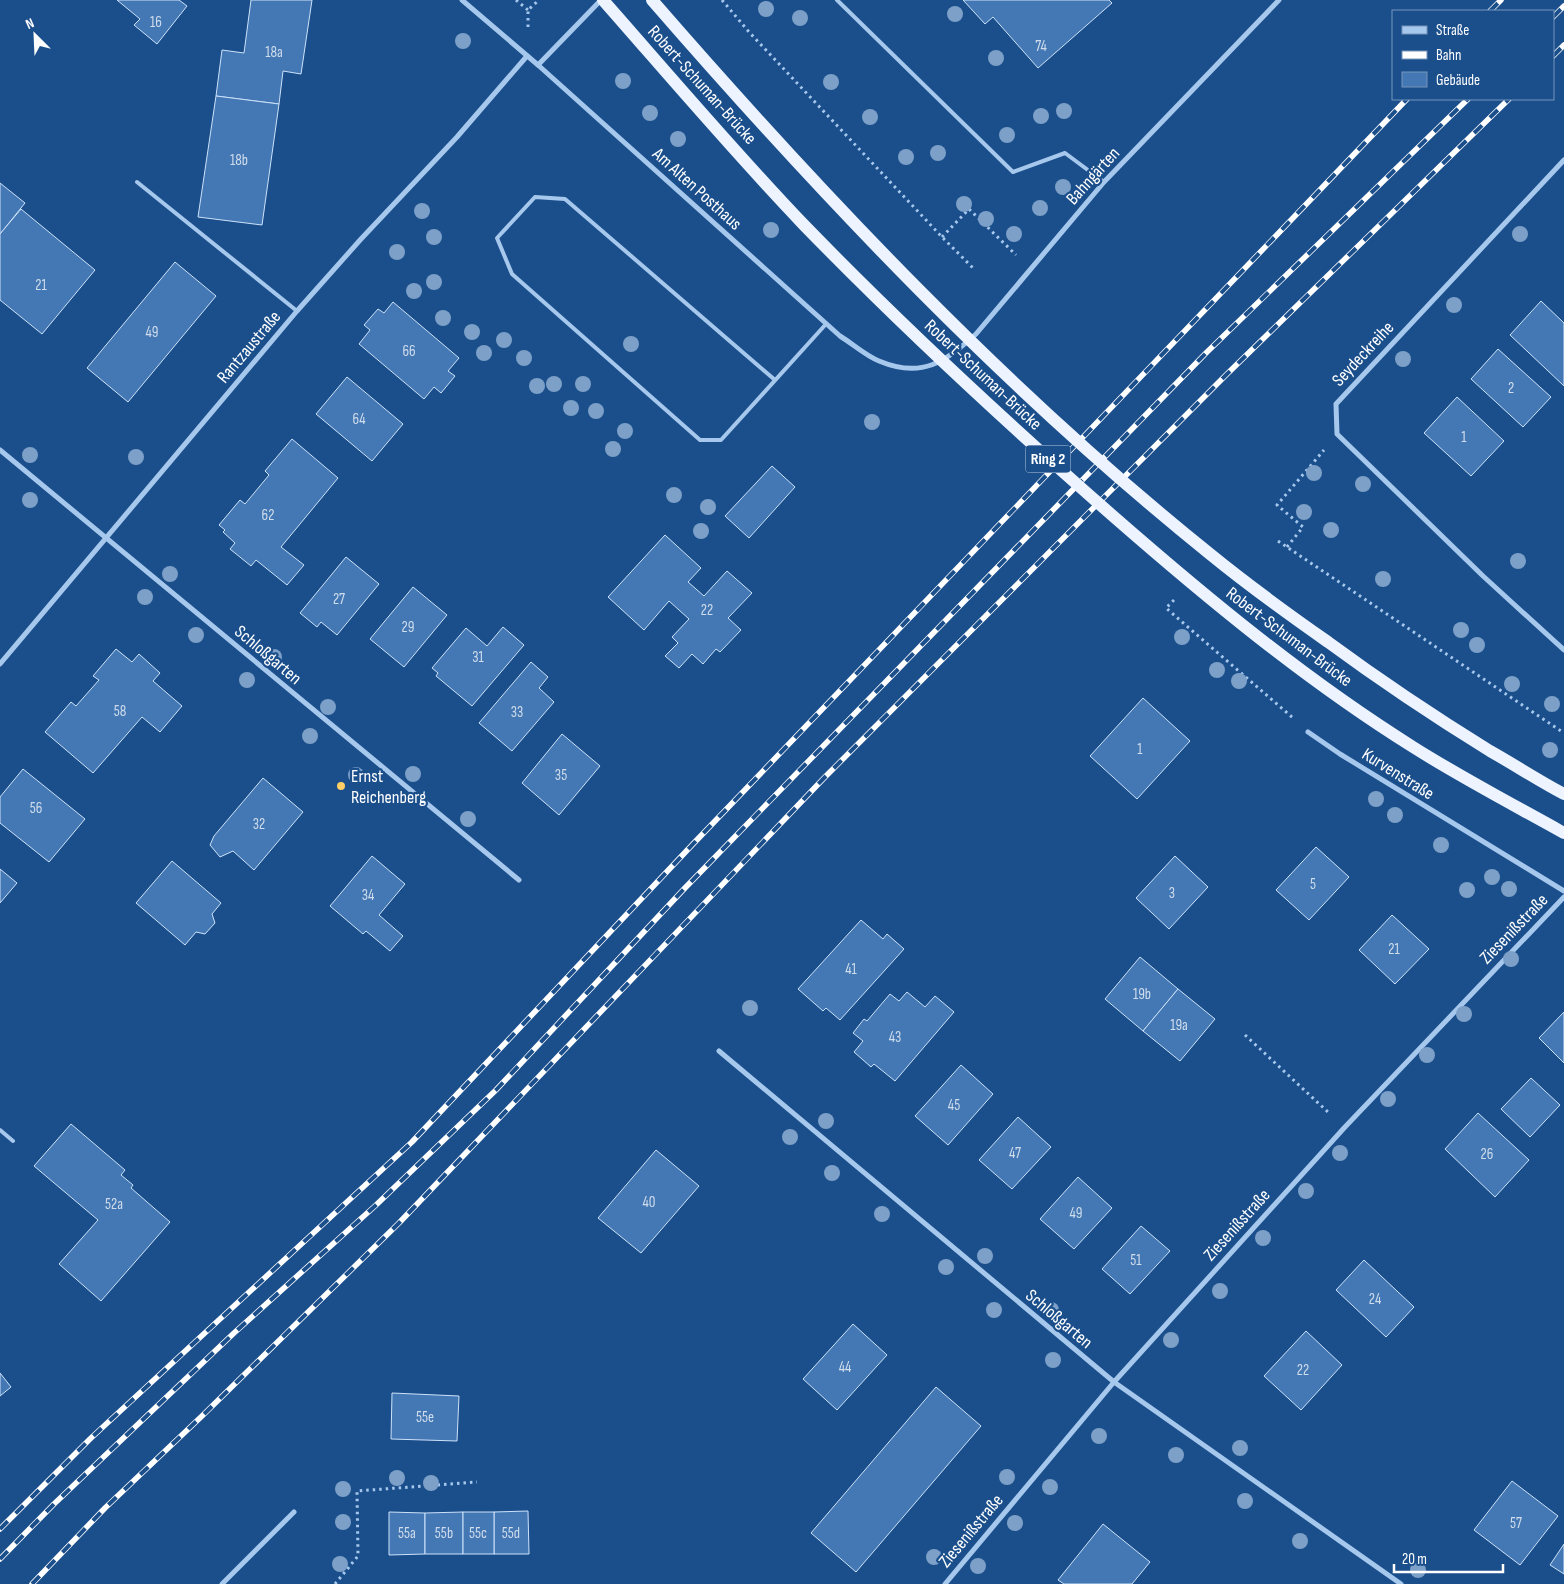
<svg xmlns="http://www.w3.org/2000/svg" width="1564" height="1584" font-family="'Sofia Sans Condensed',sans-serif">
  <rect width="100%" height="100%" fill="#1b4f8c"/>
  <g fill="#4478b4" stroke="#cde2fa">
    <polygon points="117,0 179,0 187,6 157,44 134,25 140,19"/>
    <polygon points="251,0 312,0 301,74 283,71 279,104 216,96 222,50 244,53"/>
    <polygon points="963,0 1109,0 1112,3 1038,68 993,17 985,24"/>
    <polygon points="216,96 279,104 262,225 198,217"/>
    <polygon points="0,183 25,203 0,234"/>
    <polygon points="21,209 95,270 42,334 0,300 0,234"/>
    <polygon points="175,262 216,296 128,402 87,368"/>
    <polygon points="1541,301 1564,323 1564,386 1510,335"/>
    <polygon points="393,302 459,358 448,371 455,376 441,393 434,387 424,399 359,344 370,330 364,325 378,309 384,313"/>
    <polygon points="1498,349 1551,397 1523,427 1471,379"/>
    <polygon points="347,377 403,424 372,461 316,414"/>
    <polygon points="1457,397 1504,441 1471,476 1424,433"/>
    <polygon points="292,439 338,478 281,547 304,565 287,585 256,560 251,566 230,549 235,543 223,532 225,530 219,525 240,500 245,504 269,475 265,471"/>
    <polygon points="772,466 795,487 749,538 725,516"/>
    <polygon points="665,535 701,568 688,582 704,596 727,571 752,593 728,618 741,630 720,652 716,649 703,664 692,654 679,668 665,656 678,643 672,637 689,619 669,601 644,630 608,597"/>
    <polygon points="346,557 379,584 337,635 321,622 317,627 300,613"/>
    <polygon points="413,587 447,615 404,667 370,639"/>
    <polygon points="503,627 524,645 472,706 436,676 438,673 432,668 466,628 487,646"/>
    <polygon points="116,649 132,662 139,654 160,673 153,681 182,706 160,732 142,717 93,773 45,732 71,702 76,706 99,680 93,676"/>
    <polygon points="531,662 548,677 539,688 554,702 512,751 479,723"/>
    <polygon points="1143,698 1190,741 1137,799 1090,756"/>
    <polygon points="562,734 600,766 559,815 522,783"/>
    <polygon points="23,769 85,819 49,862 0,823 0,797"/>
    <polygon points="263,778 303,812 254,870 233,851 220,857 210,845 214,836"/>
    <polygon points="1316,847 1349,877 1309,920 1276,890"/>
    <polygon points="372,856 405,884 379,915 403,936 390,951 366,931 363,934 330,906"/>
    <polygon points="1175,856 1208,887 1169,929 1136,898"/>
    <polygon points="172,861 221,903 212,914 215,923 205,934 196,932 185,945 136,903"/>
    <polygon points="0,869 17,883 0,903"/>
    <polygon points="1392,915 1429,949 1395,984 1359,950"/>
    <polygon points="861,920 883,939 887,934 904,949 840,1020 826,1008 823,1011 798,989"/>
    <polygon points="1140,957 1178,989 1143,1031 1105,999"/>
    <polygon points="1178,989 1215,1019 1180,1061 1143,1031"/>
    <polygon points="907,992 925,1007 935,996 954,1012 895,1081 874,1064 871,1067 854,1052 863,1041 853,1033 864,1019 867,1021 890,994 899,1001"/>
    <polygon points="1564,1012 1564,1063 1539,1038"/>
    <polygon points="961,1065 993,1094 948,1145 915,1116"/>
    <polygon points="1531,1078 1560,1105 1530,1137 1501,1109"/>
    <polygon points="1478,1113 1529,1160 1495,1197 1445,1149"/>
    <polygon points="1018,1117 1051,1147 1012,1189 979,1160"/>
    <polygon points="71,1124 125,1170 121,1175 133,1185 131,1188 170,1222 101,1301 59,1264 98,1220 34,1166"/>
    <polygon points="656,1150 699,1186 641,1253 598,1218"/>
    <polygon points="1078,1177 1112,1208 1074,1249 1040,1219"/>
    <polygon points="1141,1226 1170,1251 1130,1294 1102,1269"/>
    <polygon points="1364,1260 1414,1307 1386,1337 1336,1290"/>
    <polygon points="853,1324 887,1355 837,1410 803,1379"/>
    <polygon points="1306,1331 1342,1365 1301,1410 1264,1376"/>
    <polygon points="0,1373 11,1387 0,1396"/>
    <polygon points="936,1387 981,1426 856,1572 811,1533"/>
    <polygon points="392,1393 459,1396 457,1441 391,1439"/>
    <polygon points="1512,1481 1558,1516 1520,1565 1474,1530"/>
    <polygon points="528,1511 529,1554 494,1554 494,1512"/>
    <polygon points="389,1512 425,1513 425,1554 389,1555"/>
    <polygon points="463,1512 463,1554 425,1554 425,1513"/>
    <rect x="463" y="1512" width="31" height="42"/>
    <polygon points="1103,1524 1150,1562 1132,1584 1064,1584 1058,1580"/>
    <polygon points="1564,1544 1564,1574 1550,1565"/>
  </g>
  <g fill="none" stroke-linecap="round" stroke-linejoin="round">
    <g stroke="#a7c8ed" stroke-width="3" stroke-dasharray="2.5 4" stroke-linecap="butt">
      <polyline points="516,0 528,10"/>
      <polyline points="722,0 749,32 942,237 975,270"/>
      <polyline points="528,27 528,10 539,0"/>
      <polyline points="942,237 969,209 1016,255"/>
      <polyline points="1278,541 1564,733"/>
      <polyline points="1287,547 1303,527 1277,505 1324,450"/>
      <polyline points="1174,600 1166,608 1293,718"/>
      <polyline points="1245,1035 1329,1113"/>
      <polyline points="335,1584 358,1556 357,1491 477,1482"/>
    </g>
    <g stroke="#a7c8ed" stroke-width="4">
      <polyline points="837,0 1013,172 1065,153 1104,182"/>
      <polyline points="137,182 297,311"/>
      <polyline points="775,380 565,199 535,197 497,238 512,274 700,440 721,440 826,324"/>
      <polyline points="0,1130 13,1141"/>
    </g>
    <g stroke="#a7c8ed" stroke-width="5">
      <path d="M462,0L538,65L840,336C853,344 866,356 879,361C922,379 945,362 976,334L1104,182L1279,0"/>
      <polyline points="538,65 601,0"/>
      <polyline points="1564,160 1336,404 1337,434 1483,576 1564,650"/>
      <polyline points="0,450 519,880"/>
      <polyline points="0,664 297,311 361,239 457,137 527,56"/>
      <polyline points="1308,732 1340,754 1564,891"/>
      <polyline points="719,1051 1114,1382 1401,1584"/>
      <polyline points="222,1584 294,1512"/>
      <polyline points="945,1584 1114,1382 1345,1127 1564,897"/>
    </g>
    <defs>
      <g id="rail">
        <polyline points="1490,11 1501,0"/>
        <polyline points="1553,17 1564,6"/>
        <polyline points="1553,56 1564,45"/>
        <polyline points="0,1529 91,1438 412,1142 693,844 1407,99"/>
        <polyline points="0,1559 54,1504 234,1333 375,1206 496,1090 684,889 1206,353 1468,99"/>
        <polyline points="32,1584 105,1508 202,1416 399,1223 825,777 1226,375 1509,99"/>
      </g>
    </defs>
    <use href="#rail" stroke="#fff" stroke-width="5.5"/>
    <use href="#rail" stroke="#1b4f8c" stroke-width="4" stroke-dasharray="11" stroke-linecap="butt"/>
    <g stroke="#edf4ff" stroke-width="12">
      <path d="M603,0C669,75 735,153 804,225C903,327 1007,423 1113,516C1208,599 1306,680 1413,747C1462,778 1514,805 1564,833"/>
      <path d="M652,0C824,198 1006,390 1210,554C1248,585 1288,614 1328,642C1381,681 1435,717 1490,751C1515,765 1539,781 1564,794"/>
    </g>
  </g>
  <g fill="#7da0c8">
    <circle cx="766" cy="9" r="8"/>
    <circle cx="955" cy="14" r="8"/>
    <circle cx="800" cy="18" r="8"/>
    <circle cx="463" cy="41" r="8"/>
    <circle cx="996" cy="58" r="8"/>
    <circle cx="623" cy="81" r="8"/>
    <circle cx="831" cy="82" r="8"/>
    <circle cx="1064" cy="111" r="8"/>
    <circle cx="650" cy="113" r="8"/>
    <circle cx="1041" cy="116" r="8"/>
    <circle cx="870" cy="117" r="8"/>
    <circle cx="1007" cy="135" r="8"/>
    <circle cx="678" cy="139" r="8"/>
    <circle cx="938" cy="153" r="8"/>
    <circle cx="906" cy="157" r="8"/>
    <circle cx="1063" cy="187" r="8"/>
    <circle cx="964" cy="204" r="8"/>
    <circle cx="1040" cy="208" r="8"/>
    <circle cx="422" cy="211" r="8"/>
    <circle cx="986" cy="219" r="8"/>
    <circle cx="771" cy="230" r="8"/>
    <circle cx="1014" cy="234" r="8"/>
    <circle cx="1520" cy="234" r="8"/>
    <circle cx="434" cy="237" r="8"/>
    <circle cx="397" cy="252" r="8"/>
    <circle cx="434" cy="282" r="8"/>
    <circle cx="414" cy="291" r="8"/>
    <circle cx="1454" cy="305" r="8"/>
    <circle cx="443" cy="318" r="8"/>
    <circle cx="472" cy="332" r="8"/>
    <circle cx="504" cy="340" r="8"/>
    <circle cx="631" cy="344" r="8"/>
    <circle cx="484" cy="353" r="8"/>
    <circle cx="524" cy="358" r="8"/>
    <circle cx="1403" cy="359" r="8"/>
    <circle cx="554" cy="384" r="8"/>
    <circle cx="583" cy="384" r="8"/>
    <circle cx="537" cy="386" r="8"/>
    <circle cx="571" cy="408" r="8"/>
    <circle cx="596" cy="411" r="8"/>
    <circle cx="872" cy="422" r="8"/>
    <circle cx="625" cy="431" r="8"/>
    <circle cx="613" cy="449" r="8"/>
    <circle cx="30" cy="455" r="8"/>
    <circle cx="136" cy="457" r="8"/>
    <circle cx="1314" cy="473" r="8"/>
    <circle cx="1363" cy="484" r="8"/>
    <circle cx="674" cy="495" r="8"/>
    <circle cx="30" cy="500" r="8"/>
    <circle cx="708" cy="507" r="8"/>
    <circle cx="1304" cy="512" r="8"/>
    <circle cx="1331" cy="530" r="8"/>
    <circle cx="701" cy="531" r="8"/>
    <circle cx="1518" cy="561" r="8"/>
    <circle cx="170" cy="574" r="8"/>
    <circle cx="1383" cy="579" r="8"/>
    <circle cx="145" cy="597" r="8"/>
    <circle cx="1461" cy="630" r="8"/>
    <circle cx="196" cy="635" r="8"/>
    <circle cx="1182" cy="637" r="8"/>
    <circle cx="1477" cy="645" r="8"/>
    <circle cx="274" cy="657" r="8"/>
    <circle cx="1217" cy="670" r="8"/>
    <circle cx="247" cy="680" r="8"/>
    <circle cx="1239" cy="681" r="8"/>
    <circle cx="1512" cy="684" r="8"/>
    <circle cx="1552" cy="704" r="8"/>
    <circle cx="328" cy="707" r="8"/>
    <circle cx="310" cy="736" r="8"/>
    <circle cx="1550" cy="750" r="8"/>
    <circle cx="413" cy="774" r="8"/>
    <circle cx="356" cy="775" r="8"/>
    <circle cx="1376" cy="799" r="8"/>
    <circle cx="1395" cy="815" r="8"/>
    <circle cx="468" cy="819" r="8"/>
    <circle cx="1441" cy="845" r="8"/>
    <circle cx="1492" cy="877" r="8"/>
    <circle cx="1509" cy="889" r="8"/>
    <circle cx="1467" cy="890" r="8"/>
    <circle cx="1511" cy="959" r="8"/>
    <circle cx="750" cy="1008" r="8"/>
    <circle cx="1464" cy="1014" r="8"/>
    <circle cx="1427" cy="1055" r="8"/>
    <circle cx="1388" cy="1099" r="8"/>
    <circle cx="826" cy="1121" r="8"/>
    <circle cx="790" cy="1137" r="8"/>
    <circle cx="1340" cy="1153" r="8"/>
    <circle cx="832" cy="1173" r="8"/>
    <circle cx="1306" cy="1191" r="8"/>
    <circle cx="882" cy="1214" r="8"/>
    <circle cx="1263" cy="1238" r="8"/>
    <circle cx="985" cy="1256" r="8"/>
    <circle cx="946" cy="1267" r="8"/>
    <circle cx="1220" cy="1291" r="8"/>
    <circle cx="994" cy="1310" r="8"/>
    <circle cx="1051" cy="1310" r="8"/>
    <circle cx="1171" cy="1340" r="8"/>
    <circle cx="1053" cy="1360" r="8"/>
    <circle cx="1099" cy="1436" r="8"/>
    <circle cx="1240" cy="1448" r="8"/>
    <circle cx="1176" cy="1455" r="8"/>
    <circle cx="1007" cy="1477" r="8"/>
    <circle cx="397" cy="1478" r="8"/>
    <circle cx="431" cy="1483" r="8"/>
    <circle cx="1050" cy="1487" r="8"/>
    <circle cx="343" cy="1489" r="8"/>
    <circle cx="1245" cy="1501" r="8"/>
    <circle cx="343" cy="1522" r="8"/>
    <circle cx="1015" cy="1523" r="8"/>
    <circle cx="1300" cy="1541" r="8"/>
    <circle cx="934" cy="1557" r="8"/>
    <circle cx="340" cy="1564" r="8"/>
    <circle cx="978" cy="1566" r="8"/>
    <circle cx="1418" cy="1570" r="8"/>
  </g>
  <circle fill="#fecf64" stroke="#1b4f8c" stroke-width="2" cx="341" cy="786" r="5"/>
  <g text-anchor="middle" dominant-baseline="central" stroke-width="4.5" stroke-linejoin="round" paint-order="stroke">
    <g font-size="15" fill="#d0ddec">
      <text x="156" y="22">16</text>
      <text x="1041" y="46">74</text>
      <text x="274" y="52">18a</text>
      <text x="239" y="160">18b</text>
      <text x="41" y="285">21</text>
      <text x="152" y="332">49</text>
      <text x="409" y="351">66</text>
      <text x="1511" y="388">2</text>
      <text x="359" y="419">64</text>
      <text x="1464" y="437">1</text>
      <text x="268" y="515">62</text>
      <text x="339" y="599">27</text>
      <text x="707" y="610">22</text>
      <text x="408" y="627">29</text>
      <text x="478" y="657">31</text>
      <text x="120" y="711">58</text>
      <text x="517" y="712">33</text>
      <text x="1140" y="749">1</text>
      <text x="561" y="775">35</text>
      <text x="36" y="808">56</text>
      <text x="259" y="824">32</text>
      <text x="1313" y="884">5</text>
      <text x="1172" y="893">3</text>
      <text x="368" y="895">34</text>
      <text x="1394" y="949">21</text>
      <text x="851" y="969">41</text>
      <text x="1142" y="994">19b</text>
      <text x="1179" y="1025">19a</text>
      <text x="895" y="1037">43</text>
      <text x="954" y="1105">45</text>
      <text x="1015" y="1153">47</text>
      <text x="1487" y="1154">26</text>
      <text x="649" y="1202">40</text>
      <text x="114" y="1204">52a</text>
      <text x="1076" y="1213">49</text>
      <text x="1136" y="1260">51</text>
      <text x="1375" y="1299">24</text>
      <text x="845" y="1367">44</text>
      <text x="1303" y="1370">22</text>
      <text x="425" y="1417">55e</text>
      <text x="1516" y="1523">57</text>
      <text x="407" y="1533">55a</text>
      <text x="444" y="1533">55b</text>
      <text x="478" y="1533">55c</text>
      <text x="511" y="1533">55d</text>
    </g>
    <rect fill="#1b4f8c" stroke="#bbcadc" stroke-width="1" x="1025.5" y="445.5" width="45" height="27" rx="4"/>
    <g font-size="16" font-weight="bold" fill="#fff">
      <text x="1048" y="459">Ring 2</text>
    </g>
    <g font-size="18" fill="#fff" stroke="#1b4f8c">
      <text transform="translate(702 85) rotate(48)">Robert-Schuman-Brücke</text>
      <text transform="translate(1093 176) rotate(-48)">Bahngärten</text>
      <text transform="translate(697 189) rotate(42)">Am Alten Posthaus</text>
      <text transform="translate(249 347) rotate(-50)">Rantzaustraße</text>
      <text transform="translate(1363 354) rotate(-47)">Seydeckreihe</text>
      <text transform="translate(983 375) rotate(43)">Robert-Schuman-Brücke</text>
      <text transform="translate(1289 637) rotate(37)">Robert-Schuman-Brücke</text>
      <text transform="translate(268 655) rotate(40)">Schloßgarten</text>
      <text transform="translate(1398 774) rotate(32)">Kurvenstraße</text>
      <text transform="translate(1514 929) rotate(-46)">Ziesenißstraße</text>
      <text transform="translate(1237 1225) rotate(-48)">Ziesenißstraße</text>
      <text transform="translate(1059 1319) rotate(40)">Schloßgarten</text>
      <text transform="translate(971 1531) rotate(-50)">Ziesenißstraße</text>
    </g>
    <g font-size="18" fill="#fff" stroke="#1b4f8c" text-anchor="start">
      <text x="351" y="776">Ernst<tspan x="351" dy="21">Reichenberg</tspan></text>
    </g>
  </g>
  <rect x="1392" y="10" width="162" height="90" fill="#1b4f8c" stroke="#7695ba"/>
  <rect x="1402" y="26" width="25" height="8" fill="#a7c8ed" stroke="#7695ba"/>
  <text x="1436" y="35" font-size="15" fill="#ffffff">Straße</text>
  <rect x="1402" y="51" width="25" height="8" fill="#ffffff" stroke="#7695ba"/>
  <text x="1436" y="60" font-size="15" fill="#ffffff">Bahn</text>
  <rect x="1402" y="72" width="25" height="15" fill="#4478b4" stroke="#7695ba"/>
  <text x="1436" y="85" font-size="15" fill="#ffffff">Gebäude</text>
  <g transform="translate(35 35) rotate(336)" stroke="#1b4f8c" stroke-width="4" paint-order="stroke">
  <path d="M0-4L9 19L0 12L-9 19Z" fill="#ffffff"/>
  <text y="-8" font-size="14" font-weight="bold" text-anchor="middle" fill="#ffffff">N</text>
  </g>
  <path d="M1394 1564v8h109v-8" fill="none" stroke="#ffffff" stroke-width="2.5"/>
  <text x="1402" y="1564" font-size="15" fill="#ffffff" stroke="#1b4f8c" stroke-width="4" paint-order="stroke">20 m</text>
</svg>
